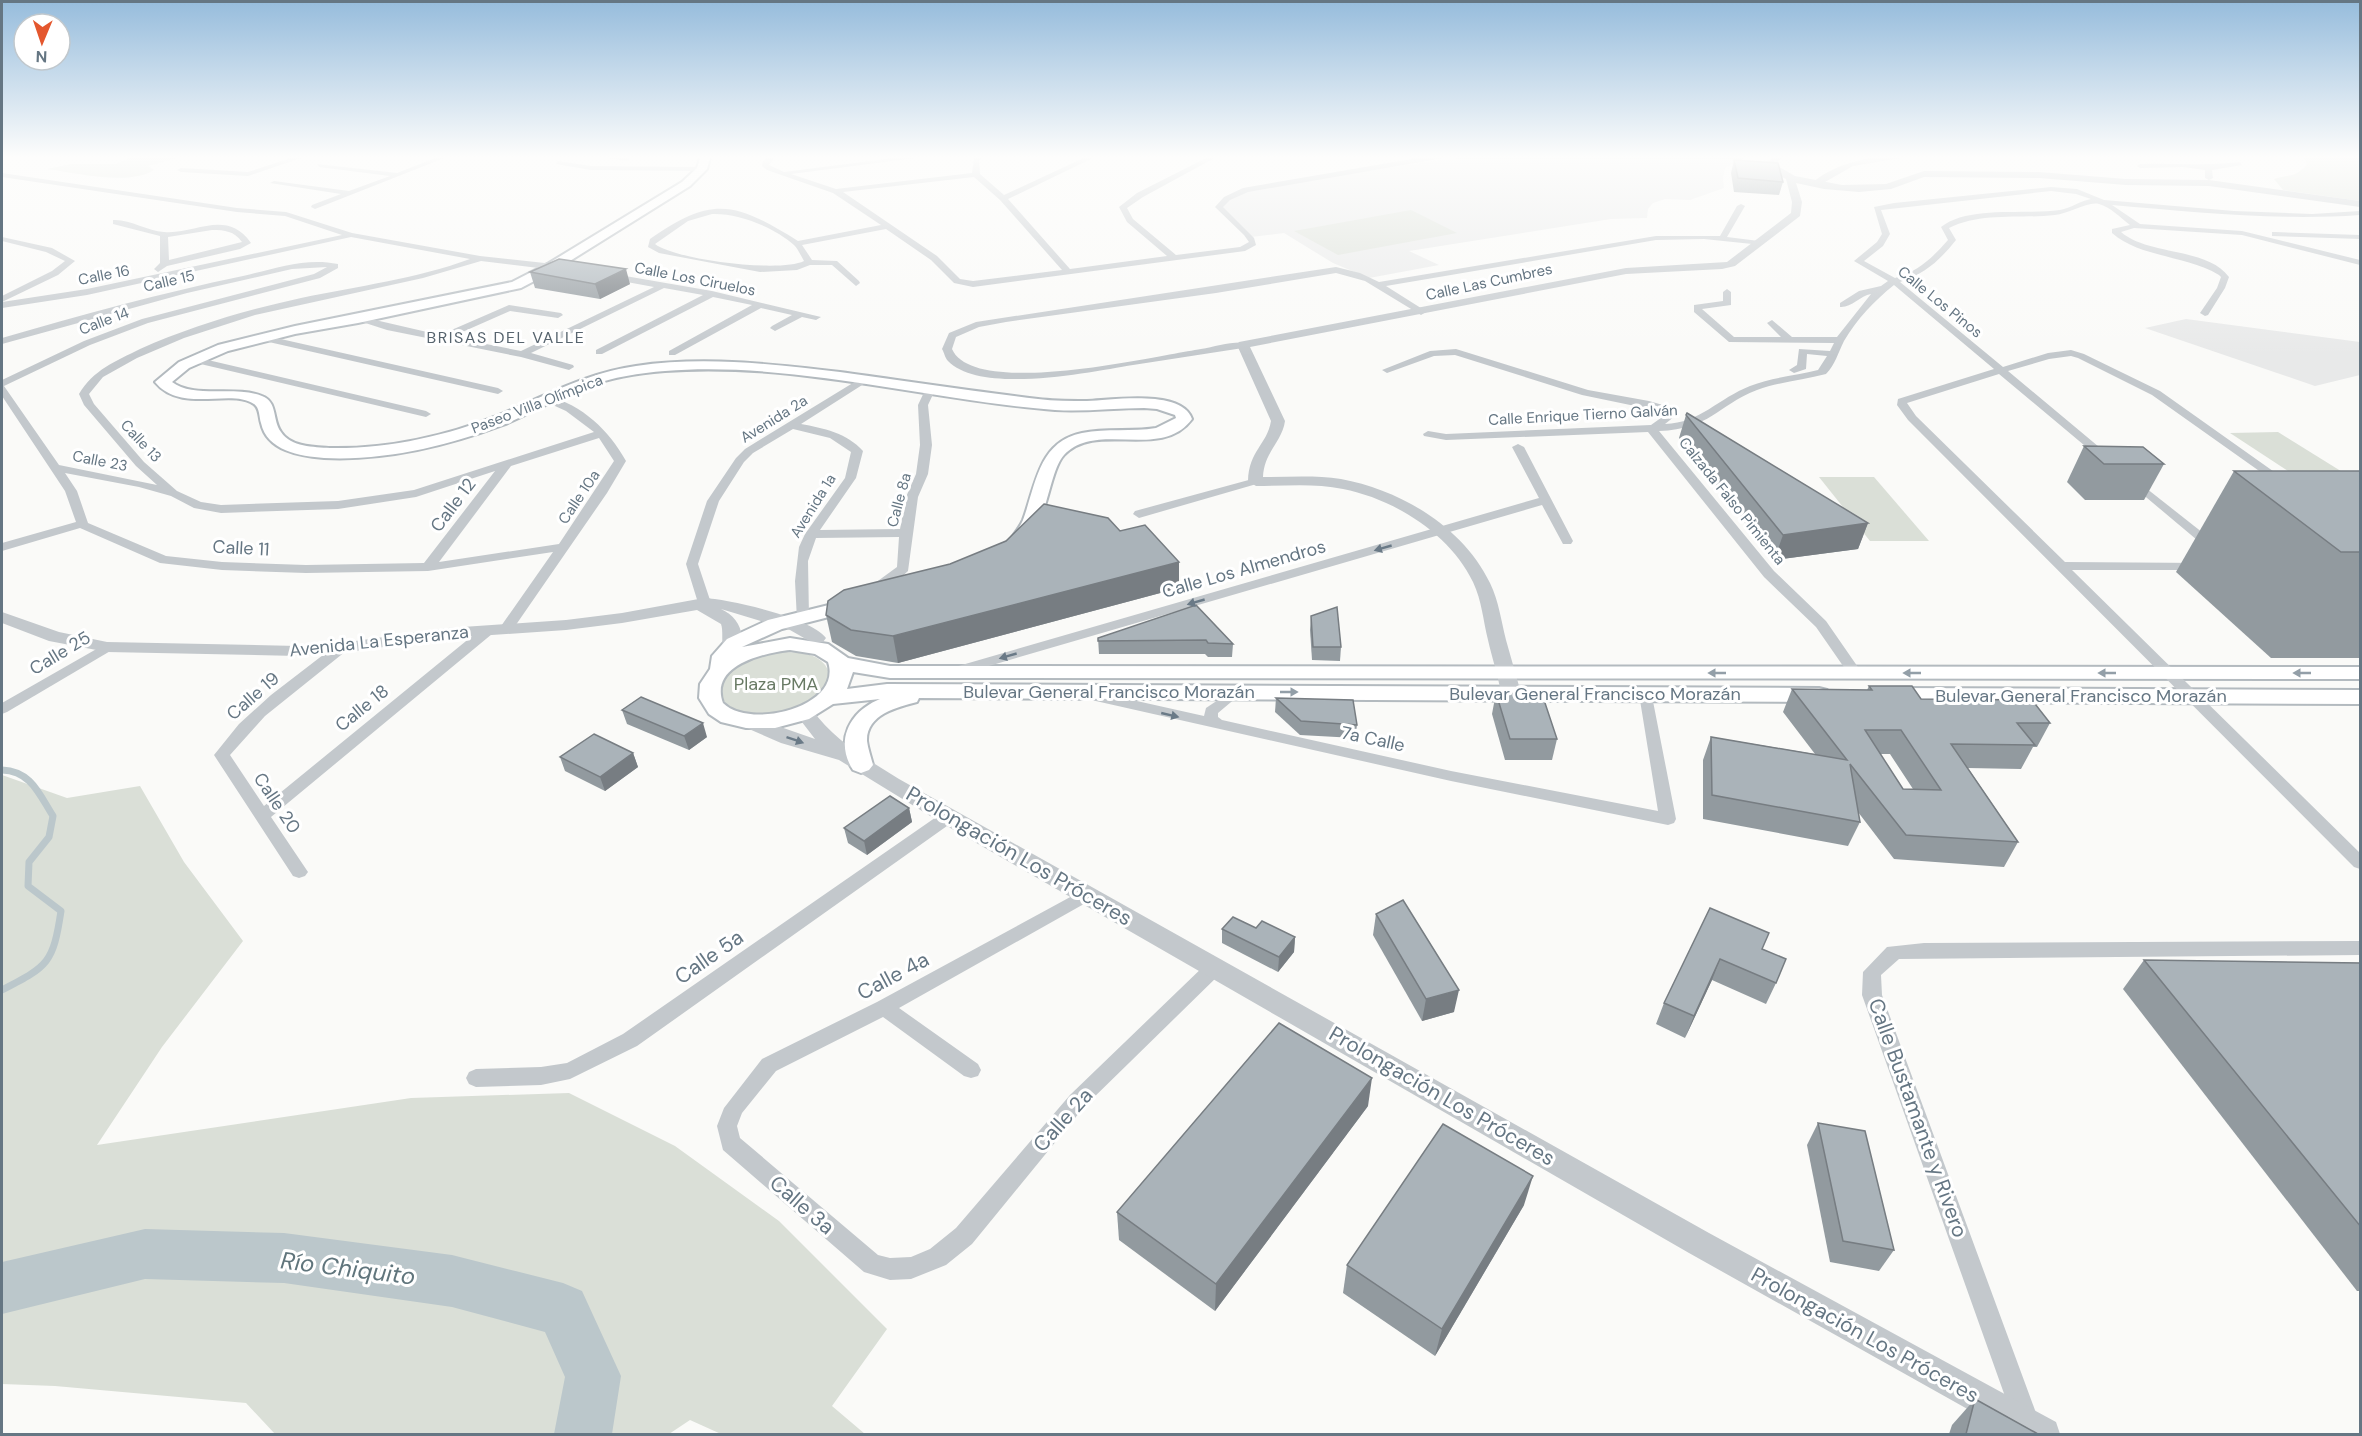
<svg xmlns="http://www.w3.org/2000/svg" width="2362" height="1436" font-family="'DM Sans',sans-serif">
  <rect width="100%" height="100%" fill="#fafaf8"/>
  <g fill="#e8e9e9">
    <polygon points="1490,155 1751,155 1725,168 1723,178 1724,188 1690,200 1665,199 1653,203 1648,209 1647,218 1611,219 1409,251 1439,265 1369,278 1333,263 1284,233 1251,237 1225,215 1222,202 1246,190 1432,161"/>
    <polygon points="2186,319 2360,342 2360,375 2315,386 2145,328"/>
  </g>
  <g fill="#dadfd7">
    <path d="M135,155H188L148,166L154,170C129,186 76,173 47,169L71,164H116Z"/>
    <path d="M2303,155H2360V201L2283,190L2274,179C2290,174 2294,178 2307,165Z"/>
    <polygon points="1411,210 1457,233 1338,255 1294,231"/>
    <polygon points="2278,432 2344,473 2291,473 2230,433"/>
    <polygon points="1819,477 1874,477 1929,541 1870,541"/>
    <path d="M783,652C803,652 825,654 830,676C827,683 824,692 819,696C798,713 754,725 730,708C725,704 722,698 721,692C720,665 763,655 783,652Z"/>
    <polygon points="2,775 67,798 140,786 184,862 243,941 162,1047 97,1145 411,1098 569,1093 675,1146 779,1221 887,1329 832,1406 865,1434 721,1434 690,1420 669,1434 275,1434 246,1403 55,1386 2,1384"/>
  </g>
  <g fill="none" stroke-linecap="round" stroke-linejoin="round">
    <path stroke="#bbc7cb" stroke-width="7" d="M2,770C31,771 39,794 53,816L49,837L29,862L28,886L61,911C53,964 48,966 2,990"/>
    <polygon fill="#bbc7cb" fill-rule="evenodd" points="145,1229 284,1233 452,1255 563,1283 582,1291 621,1376 612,1434 554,1434 565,1377 545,1332 452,1307 284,1283 145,1279 2,1314 2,1262"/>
    <defs>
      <g id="secondary">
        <path d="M701,155H711L707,169L690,186L557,269L521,288L358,323L295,334L228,351L189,368L172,382C194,399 235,385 262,396C278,402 272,420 281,432C291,447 314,447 330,448C388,449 446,436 499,415C545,396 586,373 636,366C703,356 772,364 840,372C906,381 972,391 1038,399C1054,401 1070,401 1087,401C1112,400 1182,389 1192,419C1161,461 1097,420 1064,455C1046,474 1045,555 1010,547L1008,543C1013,535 1019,529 1023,520C1036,485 1038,442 1082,433C1107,428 1132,432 1156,428L1176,418L1175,415L1157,409L1144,408C1114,408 1084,412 1055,410C927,400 794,361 665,371C640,373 613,377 589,386C559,397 532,413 503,425C447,446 385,461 324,458C300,456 267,451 261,423C259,417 260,408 254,404C231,388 181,414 155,382L179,362L218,345L295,326L512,282L549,263L682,182L697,168Z"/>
        <path d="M857,598L864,600L867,604L864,608L782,629L742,647L790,638L828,644L848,658L890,666L2360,667V679L890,678L853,672L847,689L887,684L1819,688L1827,690L1830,695L1827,700L1819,702L919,698L917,702C897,707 866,715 867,741C868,749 871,757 873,765L869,770L861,773L853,770C834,741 850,711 880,699L833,704L809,719L775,728H746L721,722L709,714L699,698L700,684L710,669L712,656L727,639L768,620ZM790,650L815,654L828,662C843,707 750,730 723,703C709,665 764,653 790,650Z"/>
        <polygon points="1888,688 2360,690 2360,704 1888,702 1880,700 1877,695 1880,690"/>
      </g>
    </defs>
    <use href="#secondary" stroke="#b3babf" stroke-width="4"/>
    <g fill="#c3c8cc" fill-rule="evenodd">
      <polygon points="37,155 74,155 71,157"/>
      <polygon points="300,155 310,155 248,176 181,172 177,170 181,168 248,172"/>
      <polygon points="443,155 452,155 315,209 311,207 312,205 341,194 270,183 274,181 349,191 390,176 319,167 317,164 397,173"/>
      <polygon points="609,155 630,159 627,161 595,156"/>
      <path d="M769,155H776L769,165L784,172L917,155H939L791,174L836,189L972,173L974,159L978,155H986L979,161L980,174L1004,195L1090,155H1099L1008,199L1070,269L1167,256L1127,222L1119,207L1137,193L1212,155H1220L1143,197L1127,208L1133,219L1176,255L1240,247L1249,242L1244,235L1215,207L1224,197L1243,188L1423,157L1461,155L1248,192L1230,200L1223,207L1254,238L1256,245L1245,251L973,287L954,283L931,260L886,229L802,245L812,260L837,261L859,281L860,283L856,286L832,265H810L797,270L760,272L659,253L648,247L650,239C713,195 735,202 798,241L881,225L833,193L767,170L762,166L763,161ZM974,177L1000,200L1062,270L973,281L960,279L937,256L843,192ZM712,214C738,213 774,227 794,245C798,249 801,256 804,261C780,273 676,260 655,244L688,221Z"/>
      <path d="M1888,155H1919L1853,166L1818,186L1811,184C1832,165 1861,159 1888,155Z"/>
      <polygon points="558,161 591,166 702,167 706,169 702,171 591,170 556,164"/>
      <path d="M2240,162L2242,165L2212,170L2213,178L2209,180L2205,178V170L2183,167L2140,168L2137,166L2140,164C2174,163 2207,166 2240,162Z"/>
      <path d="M2,173L237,208L286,212L352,233L480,256L563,265L567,268L563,271L481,261L423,278L255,315L184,338L137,358L103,377L89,394L94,404L144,462L177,491L201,502L221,505L338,501L414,490L594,432L566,411L544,401V397L548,396C582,405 609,430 626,461L607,493L511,632L506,633L499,629L553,552L428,571L306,573L222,570L160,563L80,528L2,551V543L76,522L65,491L2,396V380L84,341L142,319L314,274L327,267L292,269L187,293L2,344V338C81,315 161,293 243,276C274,269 305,257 338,264V268L320,278L148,323L90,345L4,386L59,465L157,485L136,466L84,405L79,394C93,370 116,361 140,349C192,326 246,310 301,298C358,286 416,279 470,259L351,237L87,295L2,308V302L87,289L342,235L285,216L237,212L2,177ZM599,438L614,461L559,544L439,562L511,466ZM495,471L424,563L306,565L222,562L166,556L88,523L77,491L65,473L139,487L171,496L194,508L221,513L338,509L416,497Z"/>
      <path d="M2051,187L2077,189L2104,200L2234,211L2312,214L2360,211V215C2277,221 2195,212 2112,205L2140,224L2242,231L2360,260V265L2242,235L2134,228L2121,232C2149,256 2207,247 2229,277L2225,288L2208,315L2205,316L2200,313L2217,288L2221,277L2219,275C2186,255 2141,258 2112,233V229L2130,225C2121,218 2110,207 2099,204C2088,201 2068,214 2055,215C2021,219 1981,212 1949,228L1956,240C1940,260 1925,274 1900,282L2003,367L2048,353L2071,350L2084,354L2160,391L2287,481V485H2279L2152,395L2078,358L2071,356L2049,359L2008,371L2111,457V461H2103L1999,374L1907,403L1916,416L2065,562L2204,563L2205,566L2204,569L2199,570H2072L2360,853V869L2354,867L1908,420L1897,405L1898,399L1994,369L1894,285C1874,301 1857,319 1844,341C1838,353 1835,365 1826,374C1803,380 1779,382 1757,390C1716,406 1711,429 1659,431L1774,571L1826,621L1862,673L1855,677L1850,676L1816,627L1764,577L1648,432L1446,440L1424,436L1423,434L1428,431L1446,434L1651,425L1665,415L1664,412L1582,395L1455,355L1434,356L1387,373L1382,370L1430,351L1456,349L1588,390L1649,401L1673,408L1675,416L1665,424C1700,423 1719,398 1750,386C1772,377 1796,376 1818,370L1827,356L1807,354L1806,369L1794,373L1789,370L1797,365L1799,349L1830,351L1834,343L1729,342L1694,312V305L1723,301V292L1727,289L1731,292V305L1702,309L1734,337H1781L1767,323L1772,320L1792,337H1837L1871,294C1860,296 1851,308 1840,307V303L1859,291L1881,286L1888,281L1854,261L1877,242L1882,234L1874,207L1894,203ZM2051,191L2076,194L2091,199C2080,201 2071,208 2060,210C2026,215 1968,205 1941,227L1948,240C1932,258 1919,271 1895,278L1864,261L1883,246L1890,234L1881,210Z"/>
      <path d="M1741,204L1745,206L1727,237L1759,241L1763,243L1762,245L1704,239L1656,240L1386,286L1424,310L1426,312L1421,315L1365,281L1336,273L1216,293L1006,322L979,327L956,337L952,349C974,399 1155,356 1201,349C1215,347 1232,341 1246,343V347L1243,348C1206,354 1170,359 1133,365C1091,372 981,395 948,361C945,358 944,352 942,349L949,333L976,322L1336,267L1360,273L1379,282L1656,236H1720L1737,206Z"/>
      <path d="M113,220C130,219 147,231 164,232C195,235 226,208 251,243L240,249L167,266L158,272L154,269L160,263V236L113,224ZM212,230C225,230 234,231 242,242L169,260L168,237Z"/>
      <polygon points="2275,232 2360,235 2360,239 2272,236 2272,232"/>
      <polygon points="2,237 52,248 75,261 58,275 2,302 2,296 52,271 65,261 46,252 2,241"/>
      <polygon points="608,273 712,291 821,317 816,320 802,317 775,331 770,328 772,326 792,315 761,308 675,355 669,355 669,351 752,305 713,297 602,354 596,354 596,350 703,295 664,288 531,353 573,365 574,367 569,370 521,357 387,330 353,319 358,316 440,335 509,305 561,313 563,315 558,318 510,311 451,337 521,351 654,287 605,278 605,274"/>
      <polygon points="263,335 498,388 503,391 498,394 260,340 260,336"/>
      <polygon points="195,357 426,411 431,414 426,417 192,362 192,358"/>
      <path d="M861,378L870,380L801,424C823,428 847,433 863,451L856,478L820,530L900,529L906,497L916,474L920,445L918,405L927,386H935L936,388L928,405L932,445L928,474L918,497L908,571C899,580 885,594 871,592L869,589L871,586L897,567L899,537L816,538L808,561L809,617L802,621L797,620L795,581L799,547L805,534L845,478L851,452L830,438L793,429L753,453L744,462L719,501L698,564L711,603L704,607L699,606L686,564L707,501L736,458L745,449Z"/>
      <polygon points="1518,444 1524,447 1573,541 1571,544 1563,544 1542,505 958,675 948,675 946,672 948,669 1539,498 1512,447"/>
      <polygon points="2132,477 2217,544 2219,547 2217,550 2209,550 2128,482 2126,480"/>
      <polygon points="1256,478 1262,481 1260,483 1139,518 1133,514 1135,511"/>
      <polygon points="487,627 494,631 492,634 271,817 308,872 305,876 299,878 293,876 214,755 239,724 271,695 336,645 346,645 348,648 346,651 265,716 230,755 264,806 482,628"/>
      <polygon points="107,643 114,647 112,650 7,712 2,714 2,703"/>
      <polygon points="1236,688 1243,692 1218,713 1218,717 1222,720 1451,771 1658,811 1639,694 1641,691 1651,691 1676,819 1674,823 1668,825 1451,781 1078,697 1076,694 1083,689 1204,716 1206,708"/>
      <polygon points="948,811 954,813 956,817 954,821 637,1046 570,1079 541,1085 476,1087 469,1084 466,1078 469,1072 476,1069 541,1067 567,1063 623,1034 942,813"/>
      <polygon points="1085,889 1091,890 1094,895 1091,900 899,1008 978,1064 981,1070 978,1076 971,1078 964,1076 883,1017 776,1071 742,1113 737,1126 740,1138 878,1255 890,1258 911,1257 930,1249 956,1228 1070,1095 1207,963 1214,961 1221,963 1223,968 1221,973 1084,1107 972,1244 946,1265 911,1279 890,1280 864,1272 723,1150 717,1126 724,1108 762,1059 877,1002"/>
      <polygon points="2360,941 2360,955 1899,959 1881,975 1882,995 2039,1421 2035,1430 2026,1434 2017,1430 1862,995 1863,972 1887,947 1924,943"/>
    </g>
    <g fill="#c3c8cc" fill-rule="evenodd">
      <path d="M1774,155H1783L1776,165L1795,176L1842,185L1886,184L1924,171L2039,172L2126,179L2209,180L2360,201V207L2209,186L2126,185L2039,178L1924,177L1891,189L1859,192L1824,189L1796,183L1802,202L1800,216L1735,266L1722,269L1626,274L1250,347L1285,421C1282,442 1264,452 1263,477C1289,477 1316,475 1341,479C1401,490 1463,527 1490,583C1499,602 1501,620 1506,640C1511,658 1516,675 1521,693L1518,697H1504L1501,693C1498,675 1492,658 1488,640C1483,620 1482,601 1473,582C1450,534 1394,499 1343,489C1315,483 1285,486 1256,486L1248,481C1249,450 1267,445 1271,421L1237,345L1239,342L1626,268L1727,262L1791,213L1792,202L1786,179L1776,174L1766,165Z"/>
      <path d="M704,598C729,599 812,618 826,638L823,642H811L790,630L721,609C737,616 748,634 737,651H725C720,644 724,633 721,624L697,610L622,623L566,630L448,638L341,653L298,656L107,652L49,641L2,623V612L59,632L107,642L298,646L341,643L448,628L566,620L622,613Z"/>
      <path d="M805,707L812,709C833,740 867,759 899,779L1709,1233L2056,1422L2060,1434H2012L1689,1253L940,822L839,760L781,743L742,726L739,722L742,718L749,716L815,739L795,713L798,709Z"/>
    </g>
    <use href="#secondary" fill="#fff" fill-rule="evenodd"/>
  </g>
  <g fill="#929a9f" fill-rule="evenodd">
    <polygon points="1734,160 1783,182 1779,195 1734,192 1731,173"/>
    <polygon points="530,272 630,284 600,299 535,288"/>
    <polygon points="1686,415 1868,523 1858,549 1774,560 1679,438"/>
    <polygon points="2084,446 2164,464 2144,500 2085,500 2067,482"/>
    <polygon points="2234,471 2361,471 2361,658 2271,658 2176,572"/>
    <polygon points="1120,531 1179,588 898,663 856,656 832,642 826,615"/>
    <polygon points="1196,605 1233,644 1232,657 1208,657 1205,654 1099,654 1098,638"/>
    <polygon points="1311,616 1341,647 1340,661 1312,660 1310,630"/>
    <path d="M1869,686L1921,699L2050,723L2037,747H2033L2021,769L1968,768L2018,842L2004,867L1894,859L1858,812L1860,822L1848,846L1703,819V760L1711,737L1815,754L1783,712L1792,689L1867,690ZM1880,754H1890L1913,789H1903Z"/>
    <polygon points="1496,693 1557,739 1552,760 1505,760 1492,714"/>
    <polygon points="1276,698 1357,725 1355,738 1300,735 1275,712"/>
    <polygon points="622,710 707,737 689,750 627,724"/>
    <polygon points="633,753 638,767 605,791 565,771 560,757"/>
    <polygon points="909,808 912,822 867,855 848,843 844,828"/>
    <polygon points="1710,908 1763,949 1776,983 1766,1004 1712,980 1685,1038 1656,1024 1664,1003"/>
    <polygon points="1376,914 1454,1012 1422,1021 1373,935"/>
    <polygon points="1256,928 1295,937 1294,952 1278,972 1222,943 1222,929"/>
    <polygon points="2144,960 2361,963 2361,1291 2357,1291 2123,989"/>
    <polygon points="1368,1106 1215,1311 1119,1240 1117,1212"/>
    <polygon points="1818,1123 1894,1250 1879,1271 1830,1262 1807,1145"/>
    <polygon points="1524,1205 1435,1356 1343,1293 1347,1265"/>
    <polygon points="1975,1399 2038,1434 1949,1434 1952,1425"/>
  </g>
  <g fill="#777d82">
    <polygon points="626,269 630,284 600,299 595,284"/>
    <polygon points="1868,523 1858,549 1774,560 1783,535"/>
    <polygon points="1179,562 1179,588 898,663 893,636"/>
    <polygon points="703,723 707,737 689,750 684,736"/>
    <polygon points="633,753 638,767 605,791 600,777"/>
    <polygon points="909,808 912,822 867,855 864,841"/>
    <polygon points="1295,937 1294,952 1278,972 1279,957"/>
    <polygon points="1720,959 1712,980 1685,1038 1694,1016"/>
    <polygon points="1459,990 1454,1012 1422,1021 1426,999"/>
    <polygon points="1372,1078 1368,1106 1215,1311 1216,1284"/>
    <polygon points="1533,1176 1524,1205 1435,1356 1442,1329"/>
  </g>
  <g fill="#aab3b9" stroke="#777d82" stroke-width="1.5" fill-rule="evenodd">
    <polygon points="1734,160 1778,163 1783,182 1738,178"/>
    <polygon points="559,259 626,269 595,284 530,272"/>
    <polygon points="1687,413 1868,523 1783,535 1686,415"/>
    <polygon points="2084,446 2143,447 2164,464 2104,464"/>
    <polygon points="2234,471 2361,471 2361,552 2341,552"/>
    <polygon points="1044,504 1108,518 1120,531 1145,525 1179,562 893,636 851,630 826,615 828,601 844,590 950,564 1006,541"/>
    <polygon points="1196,605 1233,644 1208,643 1206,640 1098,641 1098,638"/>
    <polygon points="1337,607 1341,647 1313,647 1311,616"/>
    <path d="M1869,686H1912L1921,699L2032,700L2050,723H2017L2035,745L1951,744L2018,842L1906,835L1850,764L1860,822L1712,795L1711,737L1847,760L1792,689L1872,690ZM1865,730H1901L1941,790L1903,789Z"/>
    <polygon points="1496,693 1542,694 1557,739 1510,739"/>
    <polygon points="641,697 703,723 684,736 622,710"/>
    <polygon points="1276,698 1353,700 1357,725 1301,721"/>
    <polygon points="594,734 633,753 600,777 560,757"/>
    <polygon points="890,796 909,808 864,841 844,828"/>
    <polygon points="1403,900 1459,990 1426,999 1376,914"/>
    <polygon points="1710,908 1769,933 1762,949 1786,959 1776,983 1720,959 1694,1016 1664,1003"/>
    <polygon points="1233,917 1256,928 1262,921 1295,937 1279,957 1222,929"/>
    <polygon points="2144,960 2361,963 2361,1227"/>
    <polygon points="1279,1023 1372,1078 1216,1284 1117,1212"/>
    <polygon points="1818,1123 1865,1131 1894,1250 1843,1241"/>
    <polygon points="1443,1124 1533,1176 1442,1329 1347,1265"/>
    <polygon points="1975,1399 2038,1434 1966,1434"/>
  </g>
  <defs><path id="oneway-solid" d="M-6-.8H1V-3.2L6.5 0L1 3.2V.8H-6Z" transform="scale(1.5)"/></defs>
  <g fill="#6a7a87">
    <use href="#oneway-solid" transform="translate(1383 548) rotate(164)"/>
    <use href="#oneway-solid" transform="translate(1196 602) rotate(164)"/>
    <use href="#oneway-solid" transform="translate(1008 656) rotate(164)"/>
    <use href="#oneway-solid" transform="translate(1170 715) rotate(13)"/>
    <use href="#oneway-solid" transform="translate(795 740) rotate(19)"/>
  </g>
  <g fill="#939fa8">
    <use href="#oneway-solid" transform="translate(1717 673) rotate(-180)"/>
    <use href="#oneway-solid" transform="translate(1912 673) rotate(-180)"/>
    <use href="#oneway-solid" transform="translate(2107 673) rotate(-180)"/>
    <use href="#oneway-solid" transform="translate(2302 673) rotate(-180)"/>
    <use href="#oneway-solid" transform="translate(1289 692)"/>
  </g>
  <linearGradient id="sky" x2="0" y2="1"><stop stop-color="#96bcdc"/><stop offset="0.44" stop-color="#fdfdfc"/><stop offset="1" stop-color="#fdfdfc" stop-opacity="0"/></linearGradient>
  <rect width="2362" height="356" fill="url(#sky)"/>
  <g text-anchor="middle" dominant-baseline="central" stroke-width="6" stroke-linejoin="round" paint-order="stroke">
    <g font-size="15" fill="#657683" stroke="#fff">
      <text transform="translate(104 275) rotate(-11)">Calle 16</text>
      <text transform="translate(695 279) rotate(11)">Calle Los Ciruelos</text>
      <text transform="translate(169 281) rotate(-13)">Calle 15</text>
      <text transform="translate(1489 282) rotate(-12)">Calle Las Cumbres</text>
      <text transform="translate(1940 302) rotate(39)">Calle Los Pinos</text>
      <text transform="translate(104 321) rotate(-21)">Calle 14</text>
      <text transform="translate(537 404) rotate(-21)">Paseo Villa Olímpica</text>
      <text transform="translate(1583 415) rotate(-3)">Calle Enrique Tierno Galván</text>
      <text transform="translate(774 419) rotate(-32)">Avenida 2a</text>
      <text transform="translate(141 441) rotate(47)">Calle 13</text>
      <text transform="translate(100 461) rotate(11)">Calle 23</text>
      <text transform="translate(579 497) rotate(-56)">Calle 10a</text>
      <text transform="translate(899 500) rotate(-75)">Calle 8a</text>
      <text transform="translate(1732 501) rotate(51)">Calzada Falso Pimienta</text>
      <text transform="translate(813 506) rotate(-58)">Avenida 1a</text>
    </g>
    <g font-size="16" letter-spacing="1.5" fill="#57646e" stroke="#fff">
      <text x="506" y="337">BRISAS DEL VALLE</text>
    </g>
    <g font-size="18" fill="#657683" stroke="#fff">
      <text transform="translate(453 505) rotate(-53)">Calle 12</text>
      <text transform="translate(241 548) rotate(3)">Calle 11</text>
      <text transform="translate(1244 569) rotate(-16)">Calle Los Almendros</text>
      <text transform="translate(379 641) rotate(-6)">Avenida La Esperanza</text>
      <text transform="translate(60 653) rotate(-31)">Calle 25</text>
      <text x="1109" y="692">Bulevar General Francisco Morazán</text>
      <text x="1595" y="694">Bulevar General Francisco Morazán</text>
      <text transform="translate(253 696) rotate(-41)">Calle 19</text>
      <text x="2081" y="696">Bulevar General Francisco Morazán</text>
      <text transform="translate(362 708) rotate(-39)">Calle 18</text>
      <text transform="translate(1373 739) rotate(12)">7a Calle</text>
      <text transform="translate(277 803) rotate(56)">Calle 20</text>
    </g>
    <g font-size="18" fill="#687a64" stroke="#fff">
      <text x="776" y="684">Plaza PMA</text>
    </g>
    <g font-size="21" fill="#657683" stroke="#fff">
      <text transform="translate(1019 856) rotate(30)">Prolongación Los Próceres</text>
      <text transform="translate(709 957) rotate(-35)">Calle 5a</text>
      <text transform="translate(893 976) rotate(-28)">Calle 4a</text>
      <text transform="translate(1442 1096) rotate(30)">Prolongación Los Próceres</text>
      <text transform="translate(1918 1118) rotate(70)">Calle Bustamante y Rivero</text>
      <text transform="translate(1063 1120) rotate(-48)">Calle 2a</text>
      <text transform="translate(802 1205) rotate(41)">Calle 3a</text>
      <text transform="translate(1865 1335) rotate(29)">Prolongación Los Próceres</text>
    </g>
    <g font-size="24" font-style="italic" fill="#60757c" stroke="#fff">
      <text transform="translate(348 1268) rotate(7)">Río Chiquito</text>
    </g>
  </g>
  <rect width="2362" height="1436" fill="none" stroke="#657683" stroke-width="6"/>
  <g transform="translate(42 42) rotate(182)"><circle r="28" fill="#ffffff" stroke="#c1c8cd" stroke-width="1.5"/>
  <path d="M0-4.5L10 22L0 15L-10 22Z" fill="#e4572e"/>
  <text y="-9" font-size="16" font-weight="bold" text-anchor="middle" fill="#657683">N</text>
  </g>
</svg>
